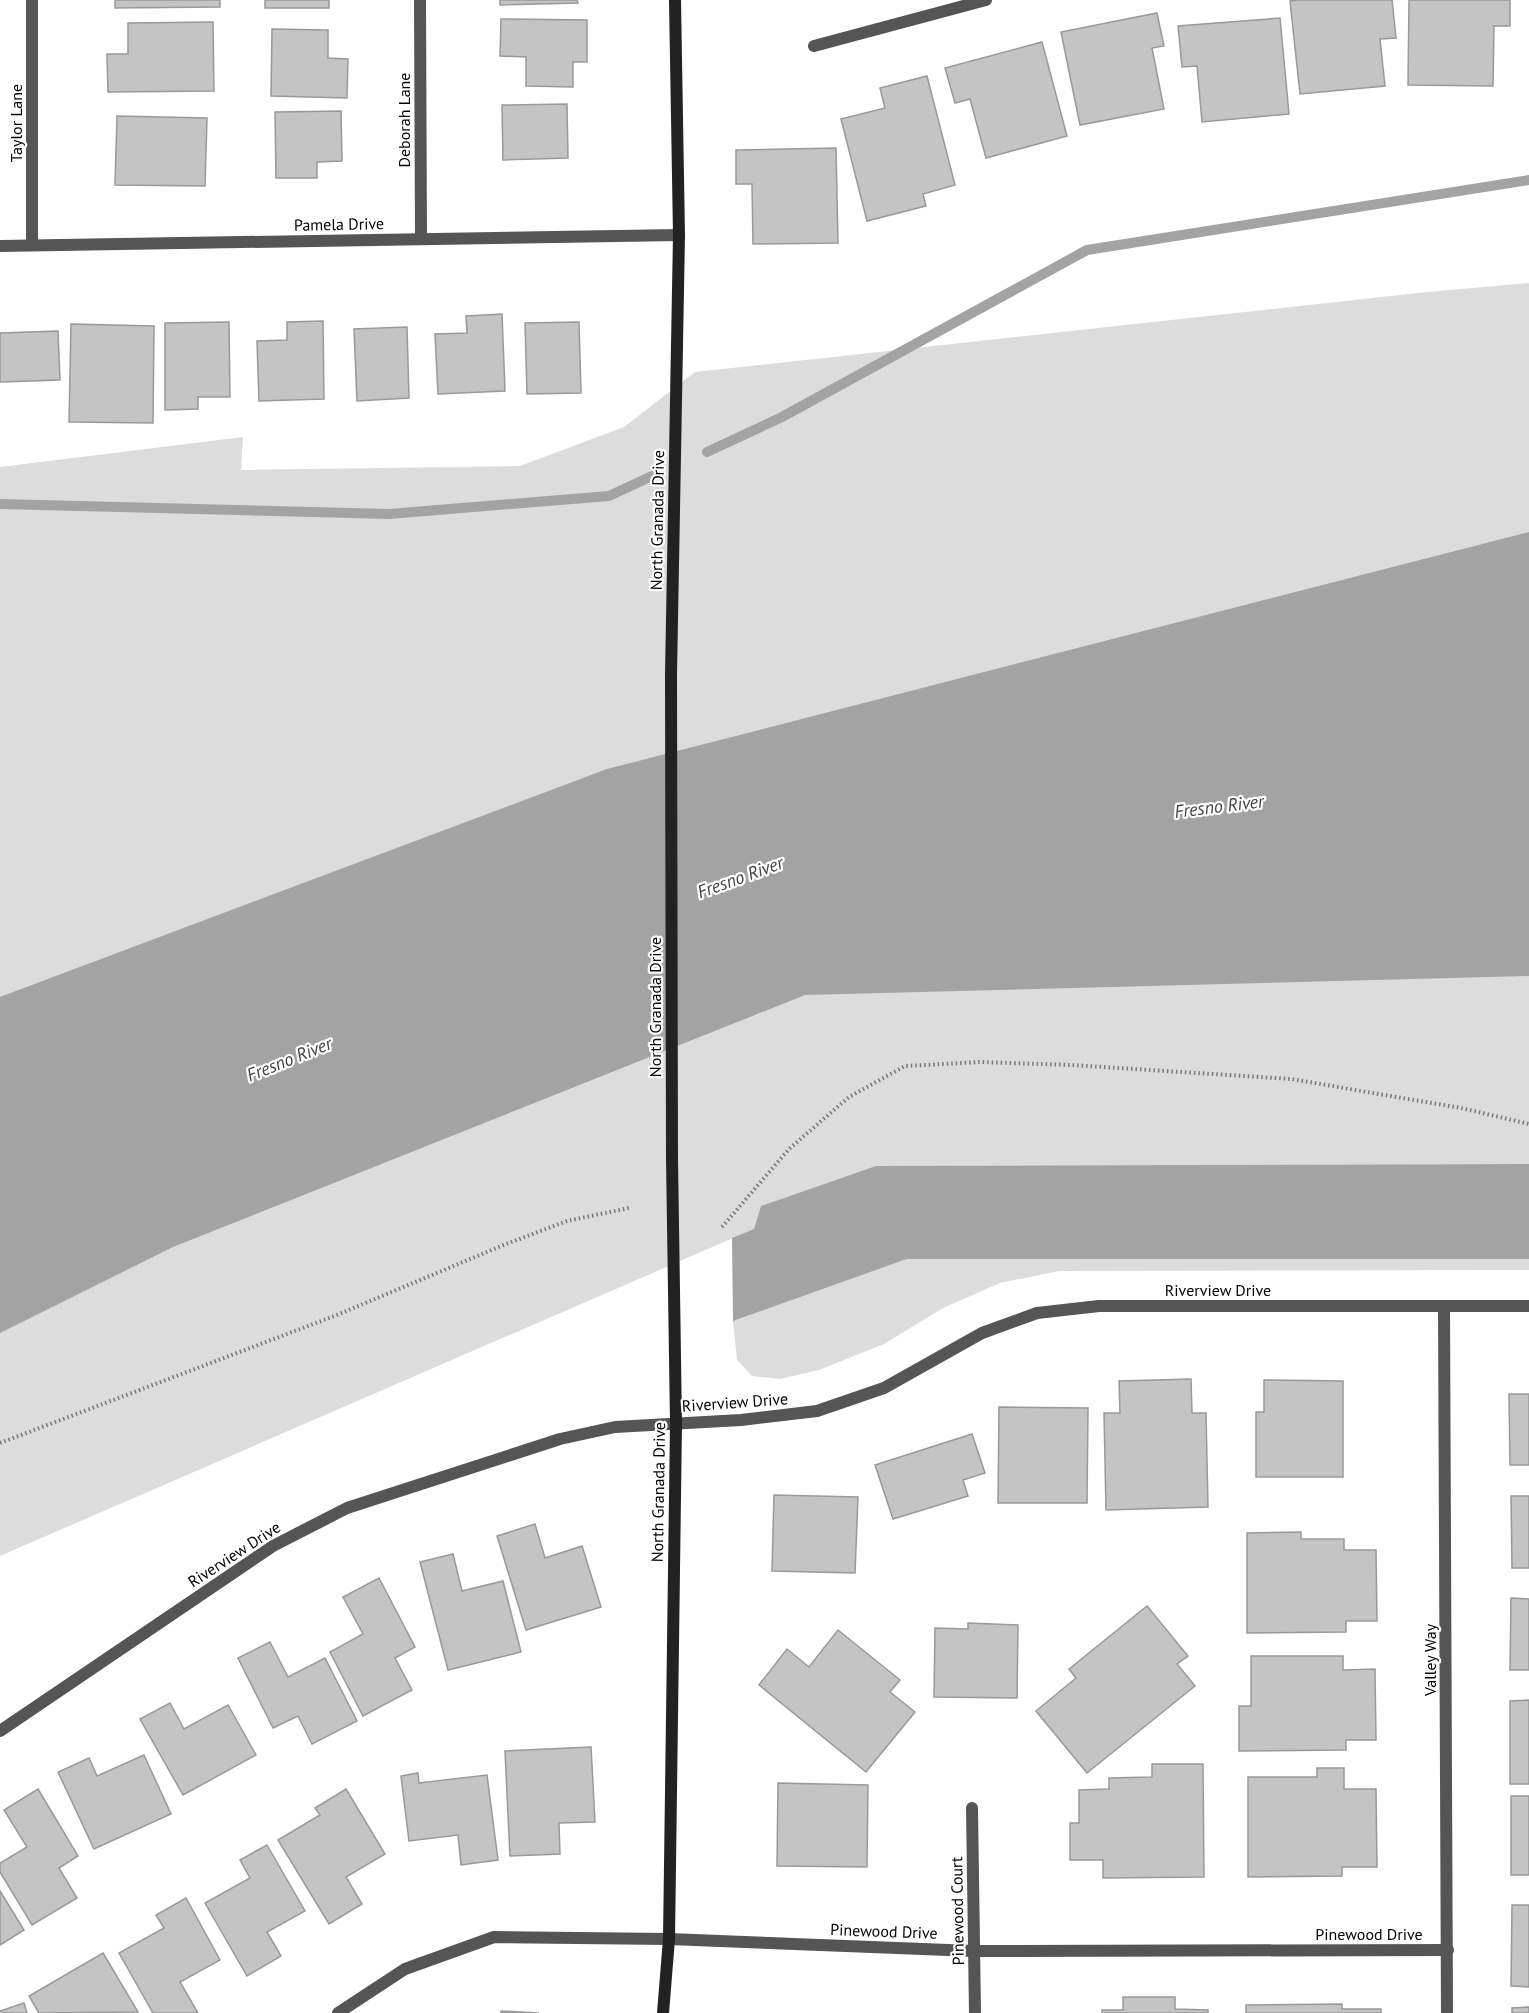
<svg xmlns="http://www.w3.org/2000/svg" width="1529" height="2013" font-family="'PT Sans',sans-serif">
  <rect width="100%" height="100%" fill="#fff"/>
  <g fill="#dcdcdc">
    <polygon points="1529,283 1529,1164 876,1166 754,1229 0,1556 0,467 243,437 241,470 520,466 624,427 695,372 1427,292"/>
    <polygon points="907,1259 1529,1259 1529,1270 1059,1271 1000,1283 943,1308 884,1344 819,1370 780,1379 752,1376 737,1360 733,1321"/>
  </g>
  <g fill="#a3a3a3">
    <polygon points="1529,532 1529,976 805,995 173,1247 0,1333 0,997 607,769"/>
    <polygon points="1529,1164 1529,1259 907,1259 733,1321 732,1238 754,1229 761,1206 876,1166"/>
  </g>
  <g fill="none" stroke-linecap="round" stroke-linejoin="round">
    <g stroke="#a3a3a3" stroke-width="10">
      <polyline points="707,452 782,417 1087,250 1529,180"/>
      <polyline points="0,504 389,514 609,496 652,476"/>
    </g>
  </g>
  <g fill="#c4c4c4" stroke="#999" stroke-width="1.5">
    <polygon points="115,0 220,0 220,7 115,8"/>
    <rect x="265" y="0" width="64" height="8"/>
    <polygon points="500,0 577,0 578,3 500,5"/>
    <polygon points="1298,0 1392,0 1396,38 1380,39 1385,86 1300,94 1290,1"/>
    <polygon points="1409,0 1510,0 1510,26 1494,26 1493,86 1408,85"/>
    <polygon points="1157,13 1164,46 1152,48 1164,109 1080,125 1061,32"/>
    <polygon points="1280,18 1289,114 1202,122 1197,66 1182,67 1178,26"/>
    <polygon points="501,19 587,20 587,62 573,62 573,87 526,86 526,57 500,56"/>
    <polygon points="213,22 214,91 108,92 107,54 128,54 128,23"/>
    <polygon points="272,29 328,30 328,58 348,59 347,98 271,96"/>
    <polygon points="1042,42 1067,136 986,158 970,99 955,103 945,68"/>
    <polygon points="927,76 955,185 923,194 926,206 867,221 841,119 885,108 880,88"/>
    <polygon points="567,104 568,158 503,160 502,105"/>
    <polygon points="341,111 342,161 317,162 317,178 276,178 275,112"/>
    <polygon points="117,116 207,118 205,186 115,185"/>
    <polygon points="836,148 838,243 753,244 752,184 736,184 736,150"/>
    <polygon points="502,314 505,391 438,394 435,334 467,333 466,316"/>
    <polygon points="323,321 324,399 259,401 257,341 287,340 287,322"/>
    <polygon points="229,322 230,397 198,397 198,409 165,410 165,323"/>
    <polygon points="579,322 581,393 527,394 525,323"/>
    <polygon points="71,324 154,326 153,423 69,422"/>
    <polygon points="407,327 409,398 357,401 354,329"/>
    <polygon points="58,331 60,380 0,382 0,333"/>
    <polygon points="1191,1379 1192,1413 1206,1413 1208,1507 1106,1510 1104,1413 1120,1413 1119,1381"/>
    <polygon points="1264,1380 1343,1381 1343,1477 1256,1477 1256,1412 1264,1412"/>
    <polygon points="1509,1394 1529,1394 1529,1465 1510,1465"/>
    <polygon points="999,1407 1088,1408 1087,1503 998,1503"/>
    <polygon points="972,1434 985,1473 963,1480 968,1496 893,1519 875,1465"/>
    <polygon points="774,1495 858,1497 855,1573 772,1571"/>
    <polygon points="1511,1496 1529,1496 1529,1568 1512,1568"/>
    <polygon points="535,1524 545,1558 582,1546 601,1607 526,1630 497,1536"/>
    <polygon points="1301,1532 1301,1539 1344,1539 1344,1550 1376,1550 1377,1621 1346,1621 1346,1632 1247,1633 1247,1533"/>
    <polygon points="453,1554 462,1591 503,1581 521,1652 448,1670 420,1562"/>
    <polygon points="379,1578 415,1647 395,1658 412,1690 363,1716 330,1652 363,1634 343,1597"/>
    <polygon points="1511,1598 1529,1599 1529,1670 1510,1670"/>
    <polygon points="1147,1606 1188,1656 1177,1664 1195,1686 1087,1773 1036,1711 1076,1678 1069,1669"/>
    <polygon points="968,1623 1018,1625 1017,1698 934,1697 935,1628 968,1629"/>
    <polygon points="838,1630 900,1680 890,1692 915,1712 866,1772 759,1685 787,1649 809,1667"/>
    <polygon points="270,1642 288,1677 325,1658 357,1721 312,1744 298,1716 273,1728 238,1658"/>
    <polygon points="1251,1656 1343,1656 1343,1670 1375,1669 1376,1740 1346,1740 1346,1750 1239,1751 1239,1706 1251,1706"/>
    <polygon points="1529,1700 1529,1784 1510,1784 1510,1701"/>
    <polygon points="170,1703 184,1729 228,1705 256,1755 183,1795 140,1719"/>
    <polygon points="591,1747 595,1822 559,1823 560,1854 510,1856 505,1751"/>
    <polygon points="144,1755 171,1814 94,1849 58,1772 89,1758 97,1776"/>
    <polygon points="1152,1764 1203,1764 1204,1877 1103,1878 1103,1860 1070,1860 1070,1823 1079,1823 1079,1790 1109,1789 1109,1778 1152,1777"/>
    <polygon points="1317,1768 1344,1768 1344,1789 1376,1789 1377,1867 1342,1867 1342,1876 1248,1877 1248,1777 1317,1777"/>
    <polygon points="418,1773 419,1783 487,1775 498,1860 461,1865 458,1835 409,1841 401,1776"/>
    <polygon points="778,1783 868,1785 867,1867 777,1866"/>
    <polygon points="38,1789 78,1856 59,1868 77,1898 32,1925 0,1872 0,1863 27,1847 4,1810"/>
    <polygon points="346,1789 385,1854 346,1877 362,1904 329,1924 278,1840 320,1815 315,1808"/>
    <rect x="1511" y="1796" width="18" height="79"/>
    <polygon points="267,1845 305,1911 267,1932 281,1956 247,1976 205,1903 250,1878 240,1860"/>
    <polygon points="0,1891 24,1930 0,1945"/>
    <polygon points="186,1898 220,1960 180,1982 198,2013 153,2013 119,1953 164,1928 156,1915"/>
    <polygon points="1512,1905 1529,1905 1529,1987 1511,1986"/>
    <polygon points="103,1953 138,2012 39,2013 29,1996"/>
    <polygon points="1123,1997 1175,1997 1175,2009 1208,2010 1208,2013 1102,2013 1102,2010 1123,2010"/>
    <polygon points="24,2003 27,2013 0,2013 0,2011"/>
    <polygon points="1342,2004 1342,2009 1381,2009 1381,2013 1246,2013 1246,2005"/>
    <polygon points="1529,2007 1529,2013 1512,2013 1512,2008"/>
    <polygon points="501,2011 539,2013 501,2013"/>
  </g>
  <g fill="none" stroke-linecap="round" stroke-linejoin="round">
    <g stroke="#777" stroke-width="4" stroke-dasharray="1.5 3" stroke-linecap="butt">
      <polyline points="722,1227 789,1149 849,1097 905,1066 980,1062 1072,1065 1291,1079 1461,1108 1529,1124"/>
      <polyline points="0,1443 337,1315 501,1246 567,1221 629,1208"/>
    </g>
    <g stroke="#555" stroke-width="12">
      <polyline points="420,0 421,239"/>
      <polyline points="814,46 986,0"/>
      <polyline points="32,245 32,0"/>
      <polyline points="0,246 679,235"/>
      <polyline points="1444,1307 1447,2013"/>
      <polyline points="0,1731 273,1546 347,1508 560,1439 615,1427 741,1420 817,1411 884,1388 982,1333 1037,1313 1099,1306 1529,1306"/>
      <polyline points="972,1808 975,2013"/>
      <polyline points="338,2013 405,1969 494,1937 669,1939 974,1951 1448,1950"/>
    </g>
    <polyline stroke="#222" stroke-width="12" points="663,2013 669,1939 676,1423 672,1158 671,675 679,235 675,0"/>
  </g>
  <g text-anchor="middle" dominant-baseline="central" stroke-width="4.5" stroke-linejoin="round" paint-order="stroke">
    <g font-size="16" fill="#000" stroke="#fff">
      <text transform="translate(404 120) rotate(-90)">Deborah Lane</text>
      <text transform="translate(16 123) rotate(-90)">Taylor Lane</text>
      <text transform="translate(339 224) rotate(-1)">Pamela Drive</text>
      <text transform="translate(657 520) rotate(-89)">North Granada Drive</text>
      <text transform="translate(655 1007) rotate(-90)">North Granada Drive</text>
      <text x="1218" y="1290">Riverview Drive</text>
      <text transform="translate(735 1402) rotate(-4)">Riverview Drive</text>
      <text transform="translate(658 1492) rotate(-89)">North Granada Drive</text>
      <text transform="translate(234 1554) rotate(-33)">Riverview Drive</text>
      <text transform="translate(1430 1660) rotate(-90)">Valley Way</text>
      <text transform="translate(957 1911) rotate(-91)">Pinewood Court</text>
      <text transform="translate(884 1931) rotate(2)">Pinewood Drive</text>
      <text x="1369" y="1934">Pinewood Drive</text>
    </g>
    <g font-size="18" font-style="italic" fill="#444" stroke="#fff">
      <text transform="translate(1219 806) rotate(-7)">Fresno River</text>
      <text transform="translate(740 877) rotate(-20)">Fresno River</text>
      <text transform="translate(289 1059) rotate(-22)">Fresno River</text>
    </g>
  </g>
</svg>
